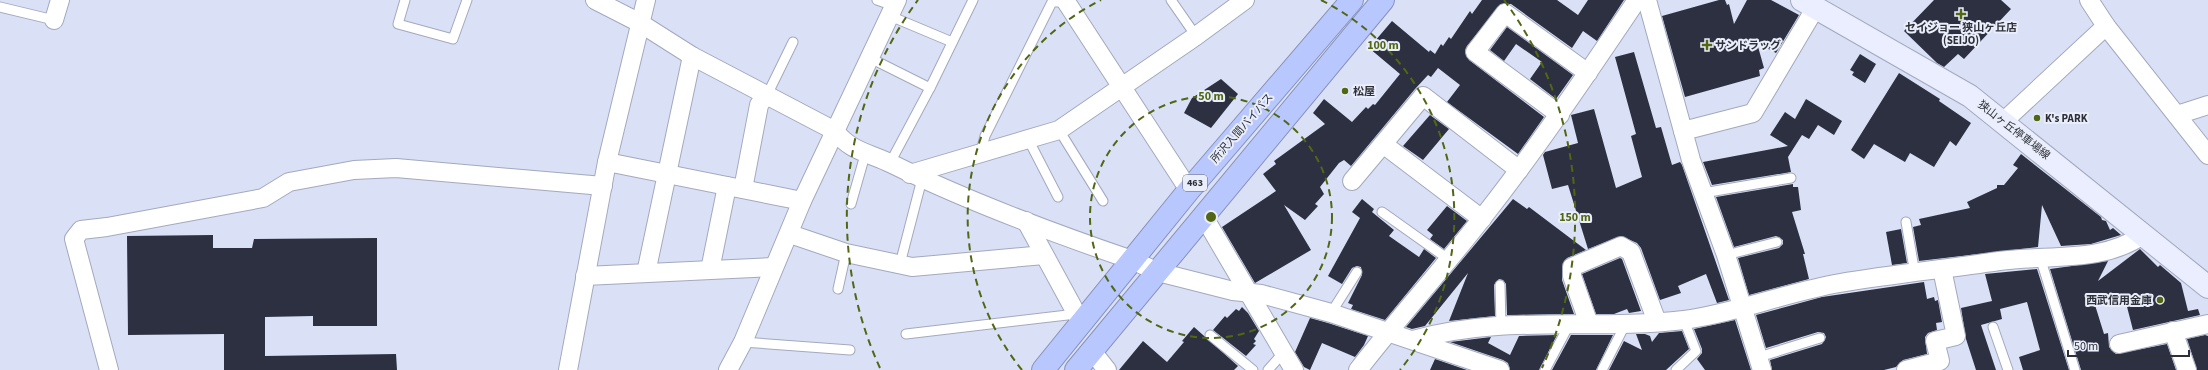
<svg xmlns="http://www.w3.org/2000/svg" width="2208" height="370" font-family="'Source Sans 3','Noto Sans JP',sans-serif">
  <rect width="100%" height="100%" fill="#dae0f6"/>
  <g fill="#2c3041">
    <polygon points="1482,0 1557,0 1578,15 1588,0 1624,0 1597,41 1583,31 1572,48 1511,4 1501,4 1467,46 1465,51 1469,60 1544,117 1518,154 1447,102 1460,85 1438,68 1431,77 1428,75 1415,89 1351,166 1344,160 1339,163 1320,187 1324,194 1315,204 1318,206 1305,220 1284,205 1311,250 1255,283 1222,227 1276,191 1263,174 1276,164 1274,161 1325,124 1313,113 1324,99 1352,122 1366,107 1368,109 1373,104 1375,105 1400,74 1369,48 1392,21 1429,52 1430,50 1435,54 1441,44 1443,46 1449,37 1451,39 1470,11 1472,14"/>
    <polygon points="1719,0 1725,0 1727,5 1729,4 1734,24 1747,0 1771,0 1799,15 1776,53 1757,43 1764,68 1759,70 1760,76 1685,97 1662,16"/>
    <polygon points="1934,0 2001,0 2011,9 1964,59 1958,54 1944,67 1937,63 1904,31"/>
    <polygon points="1507,27 1573,75 1556,99 1530,79 1542,62 1516,44 1504,61 1490,50"/>
    <polygon points="1634,52 1656,128 1661,127 1672,165 1680,162 1682,165 1729,300 1717,303 1706,274 1678,286 1681,293 1660,300 1641,248 1637,243 1621,236 1588,249 1568,185 1552,189 1543,155 1545,152 1578,143 1571,115 1594,109 1616,188 1642,177 1631,136 1636,134 1615,57"/>
    <polygon points="1860,54 1876,64 1865,83 1852,75 1854,72 1850,70"/>
    <polygon points="1899,73 1940,99 1939,101 1971,123 1956,146 1950,141 1934,167 1910,153 1905,162 1874,144 1864,159 1851,150"/>
    <polygon points="1221,79 1238,94 1211,128 1184,113 1192,98"/>
    <polygon points="1806,99 1842,121 1834,135 1818,125 1809,139 1802,135 1788,157 1791,172 1712,185 1703,162 1788,146 1770,135 1785,112 1795,119"/>
    <polygon points="1430,115 1449,129 1423,160 1403,146"/>
    <polygon points="2021,154 2101,217 2102,220 2106,221 2110,230 2113,228 2121,235 2091,244 2061,246 2042,205 2038,247 1919,261 1913,227 1921,225 1919,219 1970,208 1967,202 1997,188 1997,185 2004,185 2018,168 2013,165"/>
    <polygon points="1793,184 1793,187 1798,187 1801,210 1792,212 1805,254 1803,254 1809,279 1749,295 1738,258 1779,248 1783,244 1783,240 1776,236 1734,247 1716,197"/>
    <polygon points="1362,199 1374,209 1372,212 1394,230 1389,236 1419,257 1424,249 1436,258 1385,320 1351,309 1353,305 1348,303 1362,275 1361,267 1357,266 1352,268 1342,284 1328,276 1360,218 1352,212"/>
    <polygon points="1513,199 1527,209 1529,207 1586,250 1567,258 1562,267 1562,280 1574,314 1507,315 1506,284 1503,280 1499,279 1494,285 1495,316 1449,321 1468,273 1425,326 1412,329 1406,327"/>
    <polygon points="1447,206 1467,221 1444,249 1430,239 1433,235 1427,230"/>
    <polygon points="1901,229 1907,263 1892,265 1886,232"/>
    <polygon points="213,235 213,248 252,248 254,239 377,238 377,326 313,326 313,316 265,317 265,356 396,354 397,370 224,370 224,334 128,335 127,236"/>
    <polygon points="2140,249 2158,267 2160,265 2181,283 2188,311 2198,309 2200,315 2133,330 2125,299 2095,305 2104,334 2108,333 2109,347 2116,354 2167,344 2176,370 2081,370 2050,269 2108,261 2098,281"/>
    <polygon points="1620,258 1622,259 1641,311 1629,313 1627,309 1614,314 1596,314 1582,274"/>
    <polygon points="2037,269 2069,370 2023,370 2019,357 2040,350 2027,302 2000,309 2002,319 1981,325 1996,370 1976,370 1966,339 1961,308 1992,301 1985,274"/>
    <polygon points="1924,282 1927,299 1934,297 1935,301 1938,300 1942,322 1936,323 1937,330 1928,333 1925,337 1927,354 1903,360 1896,367 1884,370 1772,370 1770,360 1822,344 1826,337 1824,333 1818,332 1766,348 1756,315 1822,297"/>
    <polygon points="1242,307 1248,313 1259,331 1254,339 1256,341 1253,344 1256,345 1246,356 1213,330 1225,316 1227,318 1236,309 1239,311"/>
    <polygon points="1310,318 1328,323 1368,336 1364,345 1355,357 1322,343 1310,370 1304,367 1295,352"/>
    <polygon points="1735,320 1751,370 1705,370 1697,359 1702,353 1702,349 1694,329"/>
    <polygon points="1194,327 1238,366 1234,370 1119,370 1143,341 1167,362 1184,342 1182,341"/>
    <polygon points="1682,331 1689,349 1666,370 1609,370 1624,341 1642,350 1636,334 1645,334 1650,336 1652,342 1659,333"/>
    <polygon points="1557,335 1539,370 1510,370 1508,363 1503,360 1450,342 1491,337 1488,343 1510,355 1519,336"/>
    <polygon points="1571,335 1613,335 1596,370 1552,370"/>
    <polygon points="2205,335 2208,336 2208,370 2197,370 2187,339"/>
    <polygon points="1435,359 1467,370 1430,370"/>
  </g>
  <g fill="none" stroke-linecap="round" stroke-linejoin="round">
    <defs>
      <g id="lane">
        <polyline points="405,0 398,24 453,39 467,0"/>
        <polyline points="877,0 894,6"/>
        <polyline points="1171,0 1196,36"/>
        <polyline points="0,7 54,20"/>
        <polyline points="890,16 952,42"/>
        <polyline points="870,58 930,88"/>
        <polyline points="765,96 770,89 793,42"/>
        <polyline points="1059,130 1103,201"/>
        <polyline points="1028,139 1058,197"/>
        <polyline points="981,151 985,136 1052,2 1068,2"/>
        <polyline points="890,163 930,88 973,0"/>
        <polyline points="1703,193 1791,178"/>
        <polyline points="851,204 865,155"/>
        <polyline points="1382,212 1448,259"/>
        <polyline points="1906,222 1915,274"/>
        <polyline points="1726,255 1777,242"/>
        <polyline points="2040,257 2075,370"/>
        <polyline points="900,264 922,179"/>
        <polyline points="1500,285 1501,326"/>
        <polyline points="838,289 846,253"/>
        <polyline points="1331,313 1357,272"/>
        <polyline points="1993,327 2008,370"/>
        <polyline points="906,334 1076,314"/>
        <polyline points="1210,335 1253,370"/>
        <polyline points="743,342 850,350"/>
        <polyline points="1759,357 1820,338"/>
        <polyline points="1268,370 1283,353"/>
        <polyline points="1545,370 1569,325"/>
        <polyline points="1602,370 1626,323"/>
        <polyline points="1676,370 1696,351 1684,320"/>
      </g>
      <g id="street">
        <path d="M595,0L640,23L692,56L835,131C851,152 870,153 892,164C969,202 1050,232 1132,260L1158,272L1233,291L1261,294L1331,313L1500,370"/>
        <polyline points="1065,0 1189,190"/>
        <polyline points="1647,0 1691,160 1726,255 1762,370"/>
        <polyline points="2089,0 2106,26 2208,155"/>
        <polyline points="54,20 60,0"/>
        <polyline points="1560,115 1475,52 1505,13 1588,73"/>
        <polyline points="2177,115 2208,105"/>
        <polyline points="2004,121 2106,26"/>
        <polyline points="1683,131 1753,113 1816,7"/>
        <polyline points="607,162 802,201"/>
        <polyline points="910,174 1059,130 1196,36 1245,0"/>
        <polyline points="1352,181 1383,144"/>
        <polyline points="743,189 759,105 765,96"/>
        <polyline points="1204,217 1294,370"/>
        <polyline points="1482,219 1383,144 1423,96 1519,170"/>
        <polyline points="1026,221 1082,324"/>
        <polyline points="790,234 846,253 912,267 1044,255"/>
        <polyline points="710,270 727,186"/>
        <polyline points="646,273 692,56"/>
        <polyline points="585,276 773,267"/>
        <polyline points="1589,324 1572,276 1572,267 1621,246 1631,252 1657,322"/>
        <polyline points="2173,331 2187,370"/>
        <path d="M1413,340C1501,314 1594,331 1684,320C1737,313 1787,292 1840,283C1893,274 1946,269 1999,261C2048,254 2102,264 2144,234"/>
        <polyline points="2119,344 2208,324"/>
        <polyline points="1092,351 1107,370"/>
        <polyline points="109,370 74,239 81,230 107,227 263,198 289,182 354,170 396,168 603,186"/>
        <polyline points="568,370 607,162 646,0"/>
        <polyline points="728,370 743,342 802,201 897,0"/>
        <path d="M1358,370C1398,318 1443,269 1483,217C1538,147 1587,74 1637,0"/>
        <polyline points="1906,370 1940,361 1935,341 1956,336 1942,269"/>
      </g>
      <polyline id="secondary" points="1802,0 1970,96 2208,287"/>
      <g id="highway">
        <polyline points="1043,370 1189,190 1352,0"/>
        <polyline points="1076,370 1383,0"/>
      </g>
    </defs>
    <use href="#lane" stroke="#a3a9be" stroke-width="11"/>
    <use href="#street" stroke="#a3a9be" stroke-width="20"/>
    <use href="#secondary" stroke="#a3a9be" stroke-width="24"/>
    <use href="#highway" stroke="#8792b9" stroke-width="24"/>
    <use href="#lane" stroke="#fff" stroke-width="9"/>
    <use href="#street" stroke="#fff" stroke-width="18"/>
    <use href="#secondary" stroke="#eaeeff" stroke-width="22"/>
    <use href="#highway" stroke="#b8c7fe" stroke-width="22"/>
  </g>
  <g fill="none" stroke="#516714" stroke-width="2" stroke-dasharray="7 5">
    <circle cx="1211" cy="217" r="121"/>
    <path d="M1022 370A243 243 0 0 1 1101 0M1321 0A243 243 0 0 1 1400 370"/>
    <path d="M880 368A364 364 0 0 1 918 0M1504 0A364 364 0 0 1 1542 368"/>
  </g>
  <g fill="#516714" stroke="#eaeefb" stroke-width="1.5">
    <path d="M1959 8h4v4h4v4h-4v4h-4v-4h-4v-4h4z"/>
    <path d="M1705 39h4v4h4v4h-4v4h-4v-4h-4v-4h4z"/>
    <circle cx="1345" cy="91" r="4"/>
    <circle cx="2037" cy="118" r="4"/>
    <circle cx="2160" cy="300" r="4"/>
  </g>
  <g text-anchor="middle" dominant-baseline="central" stroke-width="4" stroke-linejoin="round" paint-order="stroke">
    <rect fill="#eaeefb" stroke="#666972" stroke-width="1" x="1183" y="175" width="24" height="16" rx="3"/>
    <g font-size="10" font-weight="bold" fill="#2d3038">
      <text x="1195" y="183">463</text>
    </g>
    <g font-size="11" font-weight="bold" fill="#2d3038" stroke="#eaeefb" text-anchor="start">
      <text x="1961" y="27" text-anchor="middle">セイジョー 狭山ヶ丘店<tspan x="1961" dy="13">(SEIJO)</tspan></text>
      <text x="1715" y="45">サンドラッグ</text>
      <text x="1353" y="91">松屋</text>
      <text x="2045" y="118">K's PARK</text>
      <text x="2152" y="300" text-anchor="end">西武信用金庫</text>
    </g>
    <g font-size="11" fill="#2d3038" stroke="#eaeefb">
      <text transform="translate(1242 128) rotate(-49)">所沢入間バイパス</text>
      <text transform="translate(2014 130) rotate(38)">狭山ヶ丘停車場線</text>
    </g>
  </g>
  <circle cx="1211" cy="217" r="6" fill="#516714" stroke="#eaeefb" stroke-width="2"/>
  <g font-size="12" text-anchor="middle" font-weight="bold" fill="#516714" stroke="#eaeefb" stroke-width="4" stroke-linejoin="round" paint-order="stroke">
    <text x="1383" y="49">100 m</text>
    <text x="1211" y="100">50 m</text>
    <text x="1575" y="221">150 m</text>
  </g>
  <path d="M2068 350v6h121v-6" fill="none" stroke="#2d3038" stroke-width="2"/>
  <text x="2074" y="350" font-size="12" fill="#2d3038" stroke="#eaeefb" stroke-width="3" paint-order="stroke">50 m</text>
</svg>
